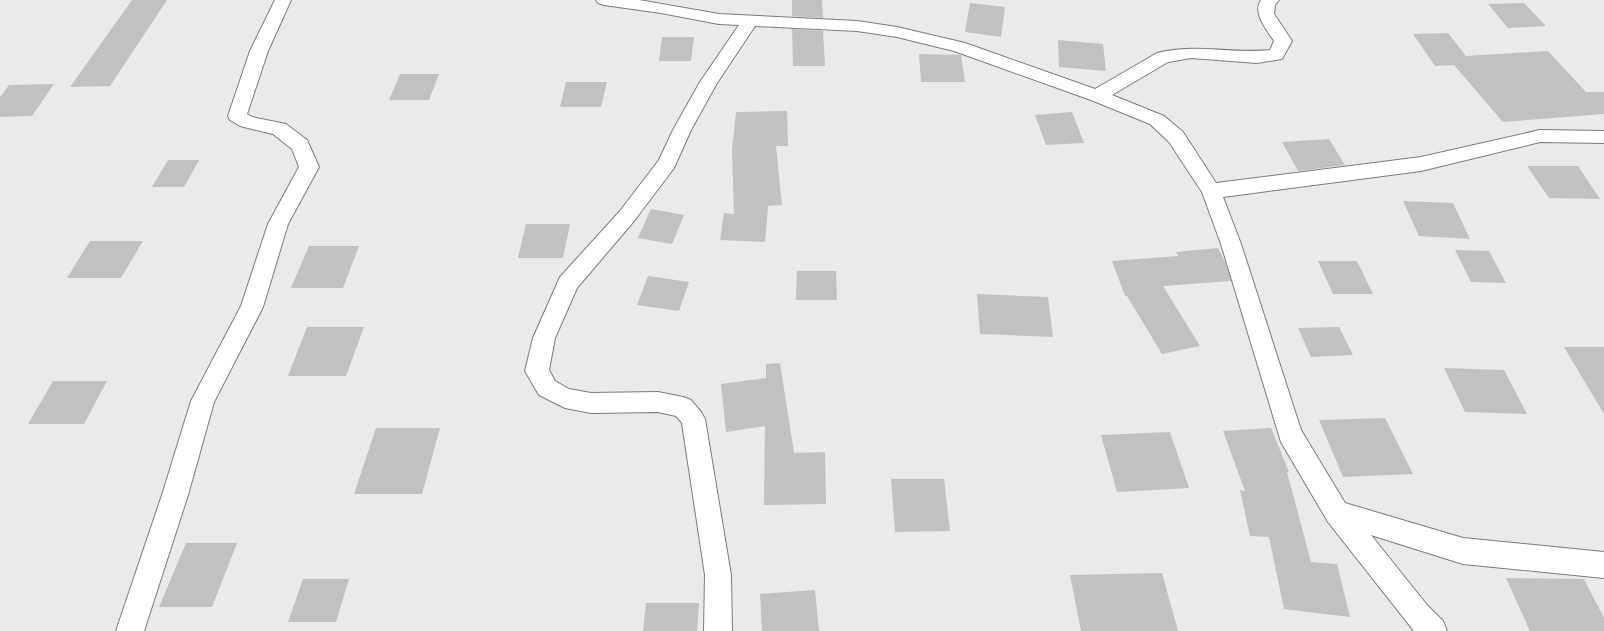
<svg xmlns="http://www.w3.org/2000/svg" width="1604" height="631" font-family="'Exo 2',sans-serif">
  <rect width="100%" height="100%" fill="#eaeaed"/>
  <g fill="#c1c1c4">
    <polygon points="132,0 167,0 110,86 70,87"/>
    <polygon points="792,0 822,0 823,18 792,16"/>
    <polygon points="970,3 1005,7 1001,37 965,32"/>
    <polygon points="1524,3 1546,26 1508,28 1488,4"/>
    <polygon points="792,29 823,31 825,66 793,66"/>
    <polygon points="1448,33 1466,56 1548,51 1586,92 1604,92 1604,114 1503,122 1454,65 1435,66 1413,34"/>
    <polygon points="662,37 694,37 691,61 659,61"/>
    <polygon points="1058,40 1103,44 1106,71 1059,67"/>
    <polygon points="919,54 961,55 965,82 921,82"/>
    <polygon points="400,74 439,74 429,100 389,100"/>
    <polygon points="566,82 607,82 601,107 560,107"/>
    <polygon points="54,84 32,116 0,117 0,97 9,85"/>
    <polygon points="787,111 788,146 776,146 782,205 768,206 765,242 720,240 724,213 734,214 732,149 736,112"/>
    <polygon points="1072,112 1084,143 1046,145 1035,115"/>
    <polygon points="1329,139 1345,165 1298,171 1282,142"/>
    <polygon points="168,160 199,160 184,187 152,187"/>
    <polygon points="1527,166 1578,166 1600,199 1549,198"/>
    <polygon points="1403,201 1453,203 1470,239 1419,236"/>
    <polygon points="651,209 684,215 672,244 638,238"/>
    <polygon points="526,224 570,224 563,258 518,258"/>
    <polygon points="90,241 143,241 121,278 67,278"/>
    <polygon points="309,246 359,246 343,288 291,288"/>
    <polygon points="1218,248 1226,264 1231,281 1163,286 1200,346 1162,354 1127,296 1125,296 1112,261 1178,256 1176,252"/>
    <polygon points="1455,250 1489,251 1506,283 1471,282"/>
    <polygon points="1318,261 1357,261 1373,294 1333,294"/>
    <polygon points="797,271 836,271 837,300 796,300"/>
    <polygon points="648,276 689,282 679,311 637,305"/>
    <polygon points="977,294 1048,297 1053,337 980,334"/>
    <polygon points="307,327 364,327 346,376 288,376"/>
    <polygon points="1339,327 1353,355 1311,357 1298,328"/>
    <polygon points="1564,347 1604,347 1604,414"/>
    <polygon points="780,363 794,453 825,452 826,504 764,505 765,426 726,432 721,384 766,378 766,364"/>
    <polygon points="1444,368 1504,370 1527,414 1465,412"/>
    <polygon points="53,381 107,381 84,424 28,424"/>
    <polygon points="1385,418 1413,474 1343,477 1319,420"/>
    <polygon points="376,428 440,428 422,494 354,494"/>
    <polygon points="1271,428 1289,472 1287,472 1311,562 1337,564 1350,617 1284,609 1269,537 1250,536 1240,490 1245,491 1223,431"/>
    <polygon points="1170,432 1189,488 1117,492 1101,435"/>
    <polygon points="891,479 944,479 950,531 895,532"/>
    <polygon points="186,543 237,543 212,607 159,607"/>
    <polygon points="1162,573 1178,631 1081,631 1070,575"/>
    <polygon points="1506,578 1584,579 1604,618 1604,631 1530,631"/>
    <polygon points="303,579 349,579 336,622 288,622"/>
    <polygon points="815,590 819,631 762,631 760,594"/>
    <polygon points="646,603 699,603 697,631 643,631"/>
  </g>
  <g fill="none" stroke-linecap="round" stroke-linejoin="round">
    <defs>
      <g id="street">
        <polygon points="275,0 291,0 268,51 247,114 252,117 286,124 307,140 319,167 288,224 263,307 214,402 188,495 144,631 116,631 162,495 191,401 241,306 268,224 299,167 292,149 273,134 240,126 230,120 228,116 250,51"/>
        <path d="M596,0H639L719,14L857,21L897,27L965,43L1095,89L1157,53C1196,43 1231,54 1270,50L1274,41C1267,30 1252,13 1261,0H1279L1275,5L1274,14L1292,41L1282,59L1257,63L1191,58L1168,62L1112,95L1164,116L1183,132L1216,183L1421,157L1540,130L1604,131V143L1540,142L1421,171L1223,197L1241,244L1301,430L1345,503L1463,538L1604,552V578L1463,564L1371,535L1427,605L1443,621L1447,631H1414L1328,522L1281,442L1221,244L1202,192L1169,142L1150,124L1091,100L954,51L897,37L857,31L755,26L717,83L691,130L674,168L634,221L577,288L555,338L549,370L555,381L569,389L591,393L658,392L683,397L691,400L701,412L705,419L731,575L732,631H704L705,575L682,423L676,416L658,412L591,413L565,408L539,395L525,371L533,338L560,277L620,211L659,160L673,130L700,82L739,25L719,24L661,13L604,5L598,3Z"/>
      </g>
    </defs>
    <use href="#street" stroke="#7b7b7e" stroke-width="2"/>
    <use href="#street" fill="#fff" fill-rule="evenodd"/>
  </g>
</svg>
